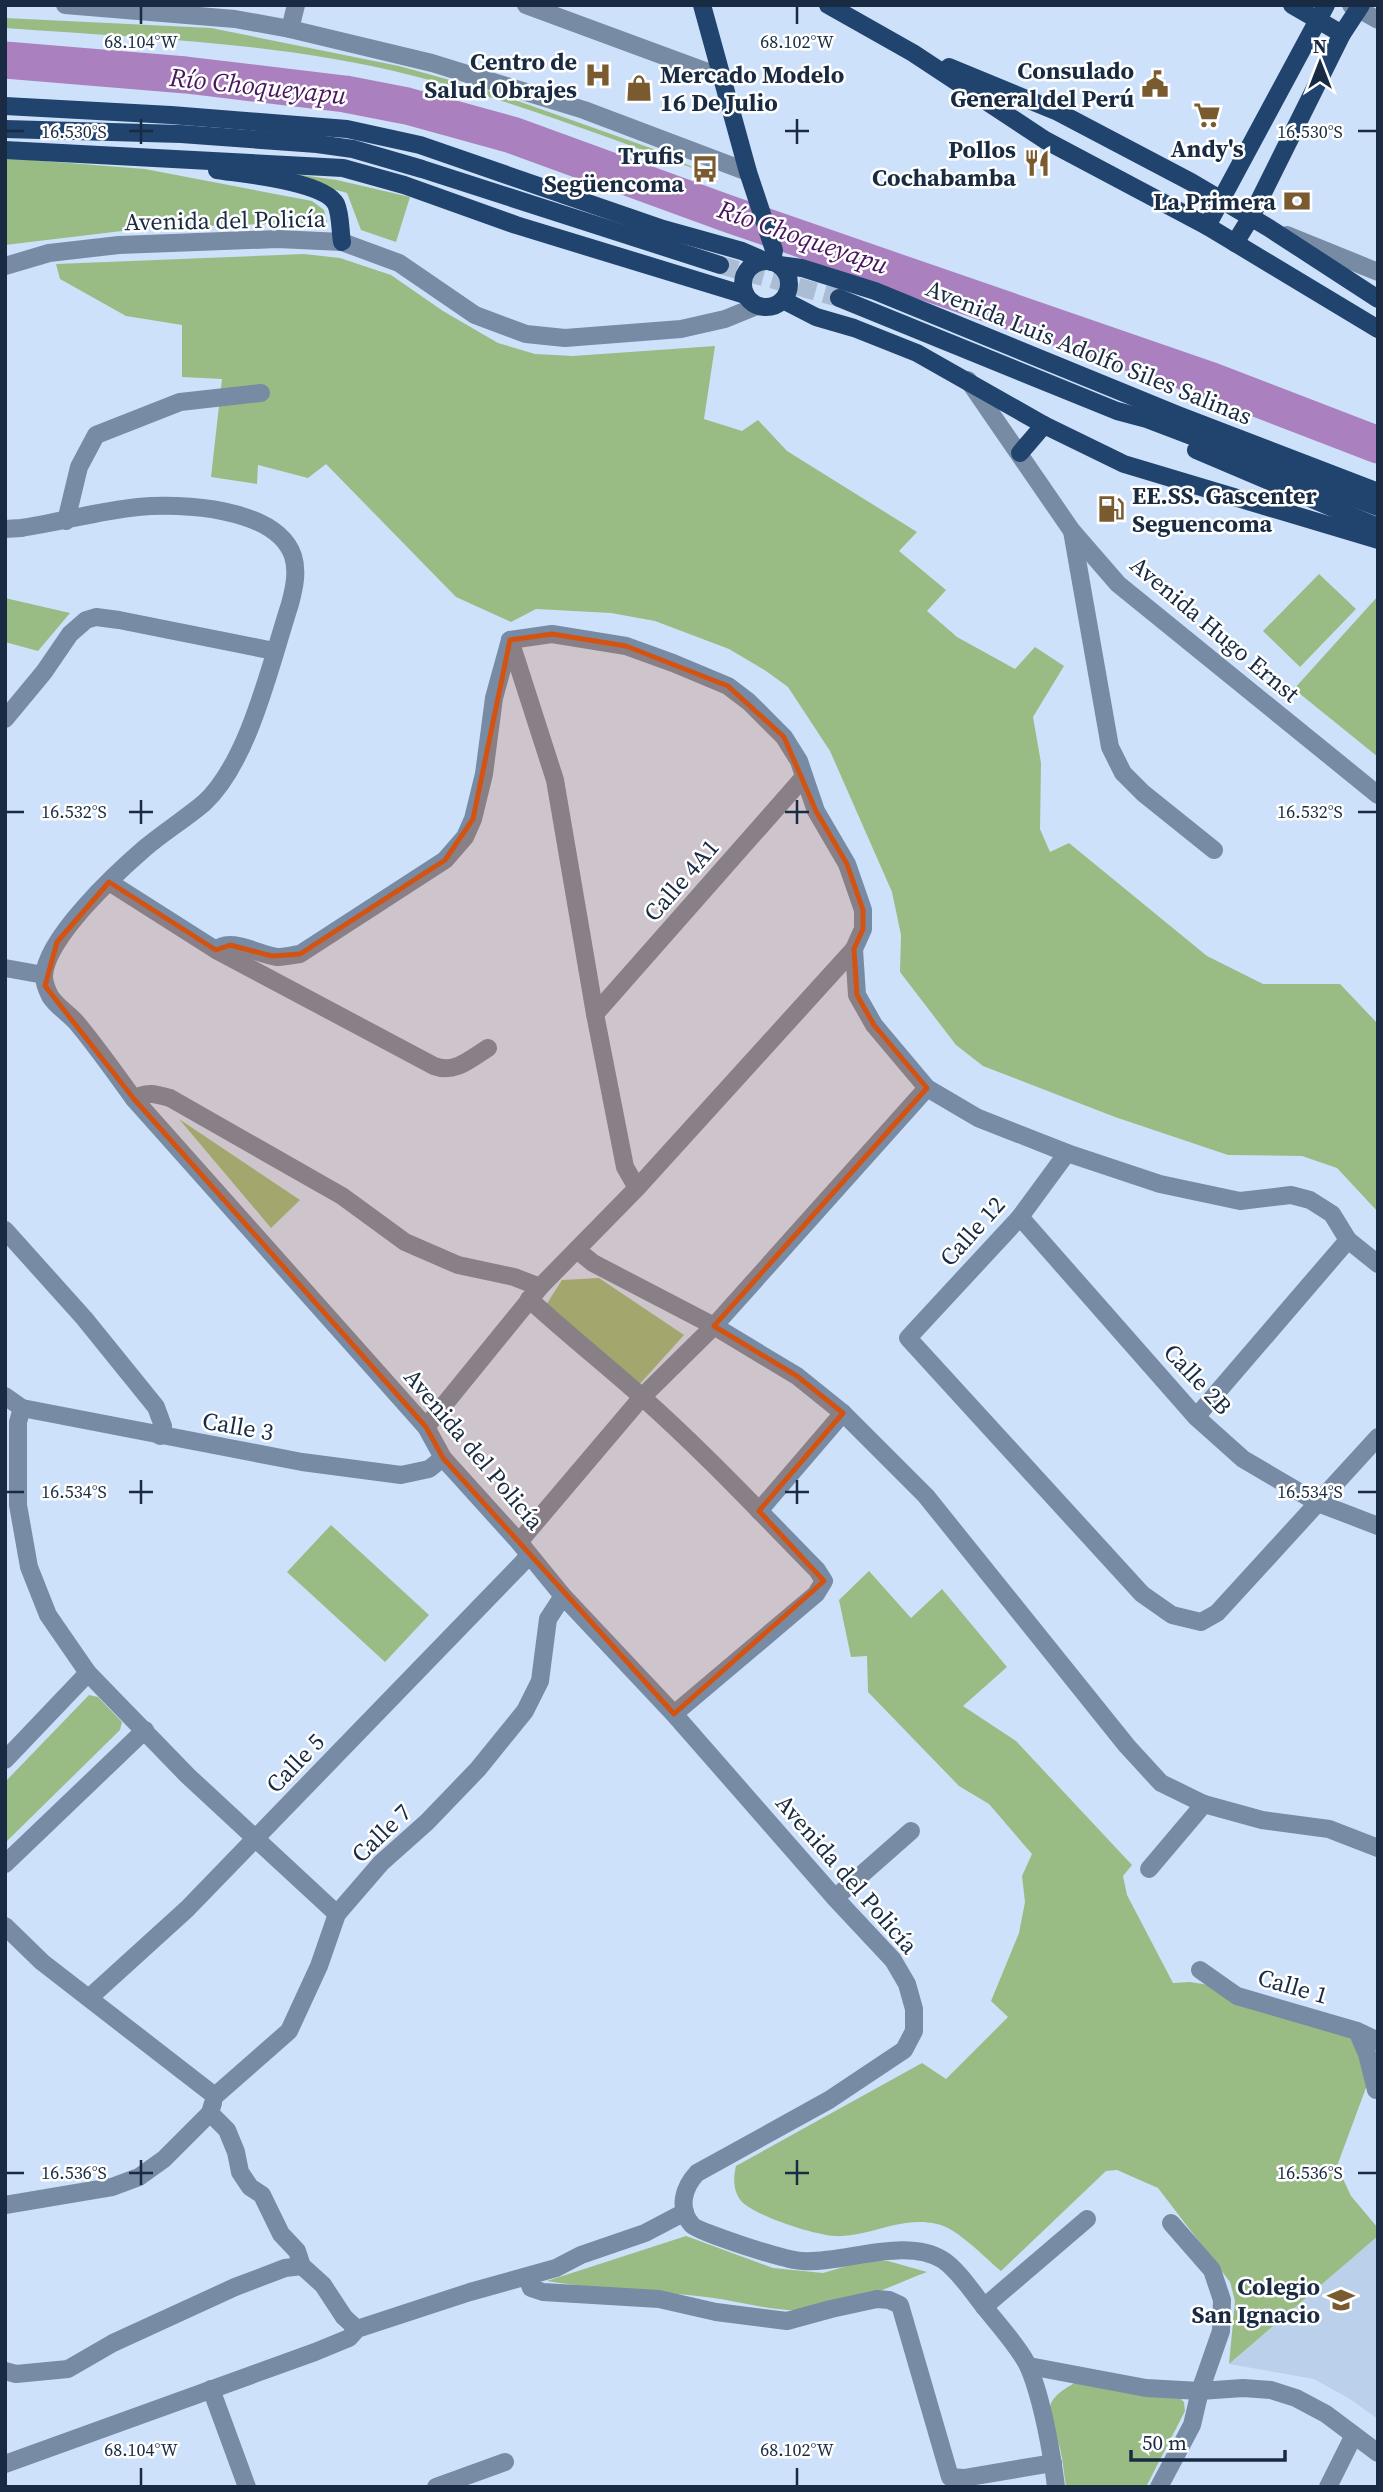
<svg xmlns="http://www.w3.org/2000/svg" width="1383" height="2492" font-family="'Source Serif 4',serif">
  <rect width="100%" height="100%" fill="#cee1fa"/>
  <polygon fill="#bbd0eb" points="1378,2236 1378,2419 1350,2399 1314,2379 1229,2364"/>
  <g fill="#99bc84">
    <path d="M5,18L211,28L399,66L490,91L659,151L701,171C605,137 509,99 410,75C278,42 140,38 5,28Z"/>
    <polygon points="5,158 145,169 312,201 324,210 327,222 147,228 5,245"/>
    <polygon points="266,170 337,180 410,197 396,242 361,230 347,193"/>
    <polygon points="304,254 340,258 391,275 443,311 498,343 535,354 573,356 715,346 704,419 742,431 758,420 787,451 917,532 899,551 946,590 927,611 957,637 1015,669 1035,647 1064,666 1033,717 1041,763 1040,829 1050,852 1069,843 1207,956 1263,984 1340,984 1378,1024 1378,1212 1337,1168 1302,1156 1228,1155 1115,1117 983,1066 956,1045 900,972 901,935 892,892 830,751 788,687 766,671 729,649 655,621 611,613 536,609 511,622 456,597 326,464 308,478 258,465 257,484 211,477 222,379 182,377 182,325 126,316 60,279 56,264"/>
    <polygon points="1319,574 1356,609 1300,667 1263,631"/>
    <polygon points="1378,596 1378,757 1294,689"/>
    <polygon points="5,598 70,613 38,651 5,642"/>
    <polygon points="179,1119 300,1200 271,1228"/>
    <polygon points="599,1278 684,1335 638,1386 546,1305 562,1280"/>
    <polygon points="331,1525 429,1615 385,1662 287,1572"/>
    <path d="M869,1571L911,1618L942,1589L1007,1667L963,1706L1016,1741L1132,1865L1123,1876L1127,1895L1173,1983L1190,1982L1216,1986L1366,2036L1377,2049L1378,2078L1370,2077L1337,2166L1351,2196L1378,2228V2236L1229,2364L1235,2301L1230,2282L1158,2188L1117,2170L1106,2171L1001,2271C984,2257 957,2228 937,2224C903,2216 875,2234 842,2236C821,2238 756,2216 742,2202C733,2192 733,2178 736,2166L922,2063L946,2079L1008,2017L991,2001L1019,1933L1025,1902L1022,1876L1032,1854L989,1804L959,1786L868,1692L867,1656L851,1657L839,1600Z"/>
    <polygon points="89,1695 98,1697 122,1722 120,1730 5,1843 5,1782"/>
    <path d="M686,2236L773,2268L823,2273L864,2261H888L927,2272C890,2286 851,2306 811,2310C775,2313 741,2301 706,2297C652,2290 599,2290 547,2281Z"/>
    <path d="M1078,2381L1178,2396L1184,2402L1185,2411L1146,2487H1066C1064,2474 1063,2461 1060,2448C1051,2411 1036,2404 1078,2381Z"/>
  </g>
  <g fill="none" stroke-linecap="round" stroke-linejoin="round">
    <polyline stroke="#aa81be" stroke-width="37" points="5,60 186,75 345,94 407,106 512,135 726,213 1212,381 1378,445"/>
    <polyline stroke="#aabdd5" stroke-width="18" stroke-dasharray="18 9" stroke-linecap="butt" points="720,265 839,298"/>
    <g stroke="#778ba4" stroke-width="18">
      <polyline points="65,5 235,19 290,29 432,63 584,110 748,172"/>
      <polyline points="526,5 721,77"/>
      <polyline points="1351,5 1378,20"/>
      <polyline points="290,29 296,5"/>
      <polyline points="1287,235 1378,272"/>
      <polyline points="5,266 49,253 119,245 278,239 342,242 399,263 475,315 526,334 565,338 681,329 725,319 757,306"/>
      <polyline points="968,380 1072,531 1118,584 1378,795"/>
      <polyline points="66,521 79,467 96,435 180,402 261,393"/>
      <path d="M5,529L21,528C60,522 99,511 138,507C180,503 276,507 293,556C298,572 294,589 290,604C271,662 249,762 204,803C185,819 164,832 145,848C116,873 46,938 44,976C44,983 47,990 50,996C56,1006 68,1013 76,1022C97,1047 115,1073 134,1099L426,1427L443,1458L519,1542L563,1596L674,1714L835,1898L893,1960L907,1984L914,2009V2031L904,2050L829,2100L697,2173C684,2187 677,2208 692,2225C700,2233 788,2261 802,2261C844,2264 905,2236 943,2260C958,2270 971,2290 982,2304C995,2321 1021,2349 1029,2368C1042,2399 1052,2453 1056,2487"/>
      <polyline points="1072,531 1110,747 1123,773 1143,793 1214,850"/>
      <polyline points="510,640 552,634 626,646 673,663 728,686 749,702 784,737 799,761 816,811 847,864 863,910 863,929 854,949 857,995 874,1025 927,1088 978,1118 1067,1153 1160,1184 1240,1201 1291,1195 1310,1200 1332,1214 1348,1240 1378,1264"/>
      <polyline points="510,640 555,780 595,1014 625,1167 637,1188"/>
      <polyline points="5,719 44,672 70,634 86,620 96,617 119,620 274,651"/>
      <path d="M109,882L216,950L434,1066C455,1074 470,1059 488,1048"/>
      <path d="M216,950C230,936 259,955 277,957C284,957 292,955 300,954L445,860L465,837L473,819L484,774L494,698L510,640"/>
      <polyline points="5,968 44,975"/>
      <polyline points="595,1014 803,778"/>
      <path d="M134,1099C146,1091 156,1094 170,1098L342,1196L405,1242L458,1265L514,1277L540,1287"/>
      <polyline points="1067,1153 1020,1217 908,1338 1142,1594 1172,1615 1201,1622 1217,1613 1378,1437"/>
      <polyline points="1020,1217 1196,1417 1243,1459 1318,1503 1378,1526"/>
      <polyline points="5,1230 84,1318 156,1407 163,1426 160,1436"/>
      <polyline points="577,1250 593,1263 714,1326 797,1376 843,1413 926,1496 1127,1746 1161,1783 1204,1804 1262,1820 1329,1829 1378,1848"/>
      <path d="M529,1299C566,1333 605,1364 642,1397C703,1451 760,1512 817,1570L824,1581L816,1594L674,1714"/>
      <polyline points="5,1396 22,1408 302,1462 401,1475 429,1469 443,1458"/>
      <polyline points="22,1408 18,1422 18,1505 29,1567 48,1615 88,1673 188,1776 337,1914"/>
      <polyline points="1196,1417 1348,1240"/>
      <polyline points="426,1427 540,1287 637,1188 854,949"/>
      <polyline points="759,1511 843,1413"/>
      <polyline points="519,1542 642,1397 714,1326 927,1088"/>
      <polyline points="5,1760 88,1673"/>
      <polyline points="5,1864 145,1730"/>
      <polyline points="1149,1869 1204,1804"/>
      <polyline points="835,1898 911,1831"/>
      <polyline points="5,1926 42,1962 215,2096"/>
      <polyline points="1200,1970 1237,1996 1357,2031 1378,2041"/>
      <polyline points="89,1998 187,1909 529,1556"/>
      <polyline points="1357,2031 1367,2054 1376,2090 1378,2088"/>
      <polyline points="215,2096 289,2031 319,1966 337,1914 381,1863 427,1822 478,1769 525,1711 540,1681 548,1619 563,1596"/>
      <polyline points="210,2113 227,2130 236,2152 240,2172 250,2187 262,2195 281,2234 297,2251 302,2266 323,2285 344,2317 357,2329"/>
      <polyline points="5,2205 112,2187 139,2177 164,2159 210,2113 213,2103"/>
      <polyline points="527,2277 531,2288 543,2292 659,2299 716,2312 787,2321 831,2309 877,2299 889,2300 900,2305 950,2477 964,2478 1053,2463"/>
      <polyline points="984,2307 1087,2219"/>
      <polyline points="1029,2366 1146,2388 1200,2391 1243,2388 1271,2390 1296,2398 1326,2414 1378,2453"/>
      <polyline points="5,2371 16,2374 68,2369 113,2343 235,2287 285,2268 302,2266"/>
      <polyline points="211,2389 247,2487"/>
      <polyline points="5,2464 315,2352 349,2338 357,2329 470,2292 556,2268 581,2255 645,2233 685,2212"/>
      <polyline points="436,2487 505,2462"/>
      <polyline points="1159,2487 1192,2425 1200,2391 1221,2331 1222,2300 1212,2270 1171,2223"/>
      <polyline points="1328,2487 1354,2435"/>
    </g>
    <g stroke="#21446f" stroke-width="18">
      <polyline points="702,5 748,172 774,250 772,262"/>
      <polyline points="828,5 913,53 1045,140 1207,226 1378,329"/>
      <polyline points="1292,5 1342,34"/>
      <polyline points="949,67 1058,112 1191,182 1269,228 1378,299"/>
      <polyline points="5,106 171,115 347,129 420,145 663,229 742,251 765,261"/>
      <polyline points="5,129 181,134 317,144 353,149 422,169 720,265"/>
      <polyline points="5,150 343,168 404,185 516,225 745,295"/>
      <path d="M217,170C242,174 324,181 336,204C341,215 340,231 342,242"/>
      <polyline points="1207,226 1326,5"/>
      <polyline points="1235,243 1251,217 1342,34 1361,5"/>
      <circle cx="766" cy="284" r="23"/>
      <polyline points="779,265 802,268 875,291 1178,415 1378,492"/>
      <polyline points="839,298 1117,411 1147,419 1378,507"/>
      <polyline points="783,300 816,317 854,328 917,353 1044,425 1124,464 1378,540"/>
      <polyline points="1196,450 1378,527"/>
      <polyline points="1020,453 1044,425"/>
    </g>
  </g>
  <path fill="#d35412" fill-opacity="0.2" stroke="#d35412" stroke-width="5" stroke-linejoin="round" d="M552,634L626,646L728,686L784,737L816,811L847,864L863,910V929L854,949L857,995L874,1025L927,1088L714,1326L797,1376L843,1413L759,1511L824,1581L674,1714L443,1458L426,1427L134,1099L45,986L57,942L109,882L216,950L230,945L272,956L300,954L445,860L473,819L510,640Z"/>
  <path fill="none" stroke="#182b43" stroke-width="2.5" d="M141,7V24M797,7V24M141,119V144M797,119V144M7,131H24M129,131H153M785,131H809M1358,131H1376M141,800V824M797,800V824M7,812H24M129,812H153M785,812H809M1358,812H1376M141,1480V1504M797,1480V1504M7,1492H24M129,1492H153M785,1492H809M1358,1492H1376M141,2160V2185M797,2160V2185M7,2173H24M129,2173H153M785,2173H809M1358,2173H1376M141,2468V2485M797,2468V2485"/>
  <defs>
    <symbol id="hospital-bare" viewBox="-9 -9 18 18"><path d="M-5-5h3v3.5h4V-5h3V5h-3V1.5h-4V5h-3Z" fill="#7a5b30" stroke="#fff" stroke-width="2.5" paint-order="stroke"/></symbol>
    <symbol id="civic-bare" viewBox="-9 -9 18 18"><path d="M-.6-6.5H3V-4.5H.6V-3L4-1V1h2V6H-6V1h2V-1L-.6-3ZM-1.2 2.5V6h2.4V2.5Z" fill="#7a5b30" stroke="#fff" stroke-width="2.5" paint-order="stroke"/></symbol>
    <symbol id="shop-bare" viewBox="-9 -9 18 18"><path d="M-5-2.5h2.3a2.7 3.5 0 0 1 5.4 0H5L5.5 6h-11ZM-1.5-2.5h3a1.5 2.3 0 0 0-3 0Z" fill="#7a5b30" stroke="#fff" stroke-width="2.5" paint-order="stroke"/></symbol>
    <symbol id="supermarket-bare" viewBox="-9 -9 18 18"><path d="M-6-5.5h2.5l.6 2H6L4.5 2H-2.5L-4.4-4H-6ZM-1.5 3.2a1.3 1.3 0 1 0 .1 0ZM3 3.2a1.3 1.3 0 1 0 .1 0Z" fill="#7a5b30" stroke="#fff" stroke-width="2.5" paint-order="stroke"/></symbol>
    <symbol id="restaurant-bare" viewBox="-9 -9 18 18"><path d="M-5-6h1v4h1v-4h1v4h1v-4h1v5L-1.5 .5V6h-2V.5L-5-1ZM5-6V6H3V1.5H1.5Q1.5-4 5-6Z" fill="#7a5b30" stroke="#fff" stroke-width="2.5" paint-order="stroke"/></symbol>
    <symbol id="bus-bare" viewBox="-9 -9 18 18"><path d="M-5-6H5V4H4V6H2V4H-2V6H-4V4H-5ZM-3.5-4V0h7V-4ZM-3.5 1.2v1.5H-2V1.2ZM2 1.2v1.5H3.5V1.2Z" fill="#7a5b30" stroke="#fff" stroke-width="2.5" paint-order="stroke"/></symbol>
    <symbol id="bank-bare" viewBox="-9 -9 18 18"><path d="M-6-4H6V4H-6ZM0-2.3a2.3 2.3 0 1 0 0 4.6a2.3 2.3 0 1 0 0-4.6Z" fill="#7a5b30" stroke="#fff" stroke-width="2.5" paint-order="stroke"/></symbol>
    <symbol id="fuel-bare" viewBox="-9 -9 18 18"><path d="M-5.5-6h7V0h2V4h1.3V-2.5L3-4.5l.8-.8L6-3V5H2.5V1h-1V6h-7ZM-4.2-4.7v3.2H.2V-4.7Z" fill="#7a5b30" stroke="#fff" stroke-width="2.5" paint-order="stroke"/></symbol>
    <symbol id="school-bare" viewBox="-9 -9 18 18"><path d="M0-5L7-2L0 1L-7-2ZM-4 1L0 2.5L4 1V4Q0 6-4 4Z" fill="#7a5b30" stroke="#fff" stroke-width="2.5" paint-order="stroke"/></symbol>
  </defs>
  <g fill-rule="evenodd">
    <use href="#hospital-bare" x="579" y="56" width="38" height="38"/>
    <use href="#civic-bare" x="1136" y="65" width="38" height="38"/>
    <use href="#shop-bare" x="620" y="69" width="38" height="38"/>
    <use href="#supermarket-bare" x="1188" y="96" width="38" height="38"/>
    <use href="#restaurant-bare" x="1018" y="144" width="38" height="38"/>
    <use href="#bus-bare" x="686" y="150" width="38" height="38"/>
    <use href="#bank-bare" x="1278" y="182" width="38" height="38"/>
    <use href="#fuel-bare" x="1092" y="490" width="38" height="38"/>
    <use href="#school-bare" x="1322" y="2281" width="38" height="38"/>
  </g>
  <g text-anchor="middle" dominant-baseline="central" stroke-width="5" stroke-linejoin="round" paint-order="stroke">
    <g font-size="24" font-weight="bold" fill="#182b43" stroke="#fff" text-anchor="end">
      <text x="577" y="61">Centro de<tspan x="577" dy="28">Salud Obrajes</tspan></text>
      <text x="1134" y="70">Consulado<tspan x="1134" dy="28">General del Perú</tspan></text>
      <text x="660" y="74" text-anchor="start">Mercado Modelo<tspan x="660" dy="28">16 De Julio</tspan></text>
      <text x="1207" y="148" text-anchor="middle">Andy's</text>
      <text x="1016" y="149">Pollos<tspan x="1016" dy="28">Cochabamba</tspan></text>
      <text x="684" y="155">Trufis<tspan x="684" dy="28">Següencoma</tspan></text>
      <text x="1276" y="201">La Primera</text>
      <text x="1132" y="495" text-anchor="start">EE.SS. Gascenter<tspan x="1132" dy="28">Seguencoma</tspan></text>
      <text x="1320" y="2286">Colegio<tspan x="1320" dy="28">San Ignacio</tspan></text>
    </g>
    <g font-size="24" fill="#182b43" stroke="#fff">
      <text transform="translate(225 220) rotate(-1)">Avenida del Policía</text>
      <text transform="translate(1089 352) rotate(22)">Avenida Luis Adolfo Siles Salinas</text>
      <text transform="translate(1215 629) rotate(40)">Avenida Hugo Ernst</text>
      <text transform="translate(681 880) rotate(-49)">Calle 4A1</text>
      <text transform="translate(972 1231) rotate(-48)">Calle 12</text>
      <text transform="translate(1198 1379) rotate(47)">Calle 2B</text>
      <text transform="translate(238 1426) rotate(10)">Calle 3</text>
      <text transform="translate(474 1449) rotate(50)">Avenida del Policía</text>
      <text transform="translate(295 1763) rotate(-46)">Calle 5</text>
      <text transform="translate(381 1833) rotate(-44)">Calle 7</text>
      <text transform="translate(847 1874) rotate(49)">Avenida del Policía</text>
      <text transform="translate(1293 1986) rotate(16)">Calle 1</text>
    </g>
    <g font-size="26" font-style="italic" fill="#4a155f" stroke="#fff">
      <text transform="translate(258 86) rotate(6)">Río Choqueyapu</text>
      <text transform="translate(803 237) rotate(19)">Río Choqueyapu</text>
    </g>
  </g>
  <g font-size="18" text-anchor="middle" fill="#182b43" stroke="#fff" stroke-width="5" stroke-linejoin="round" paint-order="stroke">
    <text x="141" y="48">68.104°W</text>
    <text x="797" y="48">68.102°W</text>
    <text x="74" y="138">16.530°S</text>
    <text x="1310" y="138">16.530°S</text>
    <text x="74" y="818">16.532°S</text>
    <text x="1310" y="818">16.532°S</text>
    <text x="74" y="1498">16.534°S</text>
    <text x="1310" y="1498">16.534°S</text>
    <text x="74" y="2179">16.536°S</text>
    <text x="1310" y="2179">16.536°S</text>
    <text x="141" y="2456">68.104°W</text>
    <text x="797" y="2456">68.102°W</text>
  </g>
  <rect width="1383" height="2492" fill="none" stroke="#182b43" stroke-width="14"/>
  <g transform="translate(1320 63)" stroke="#ffffff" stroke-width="5" paint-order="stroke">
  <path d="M0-5L12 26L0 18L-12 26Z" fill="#182b43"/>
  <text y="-10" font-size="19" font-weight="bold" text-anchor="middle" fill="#182b43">N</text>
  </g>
  <path d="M1131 2450v10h154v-10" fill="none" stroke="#182b43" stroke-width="3.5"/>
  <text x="1142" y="2450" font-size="21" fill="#182b43" stroke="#ffffff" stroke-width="5" paint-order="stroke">50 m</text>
</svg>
